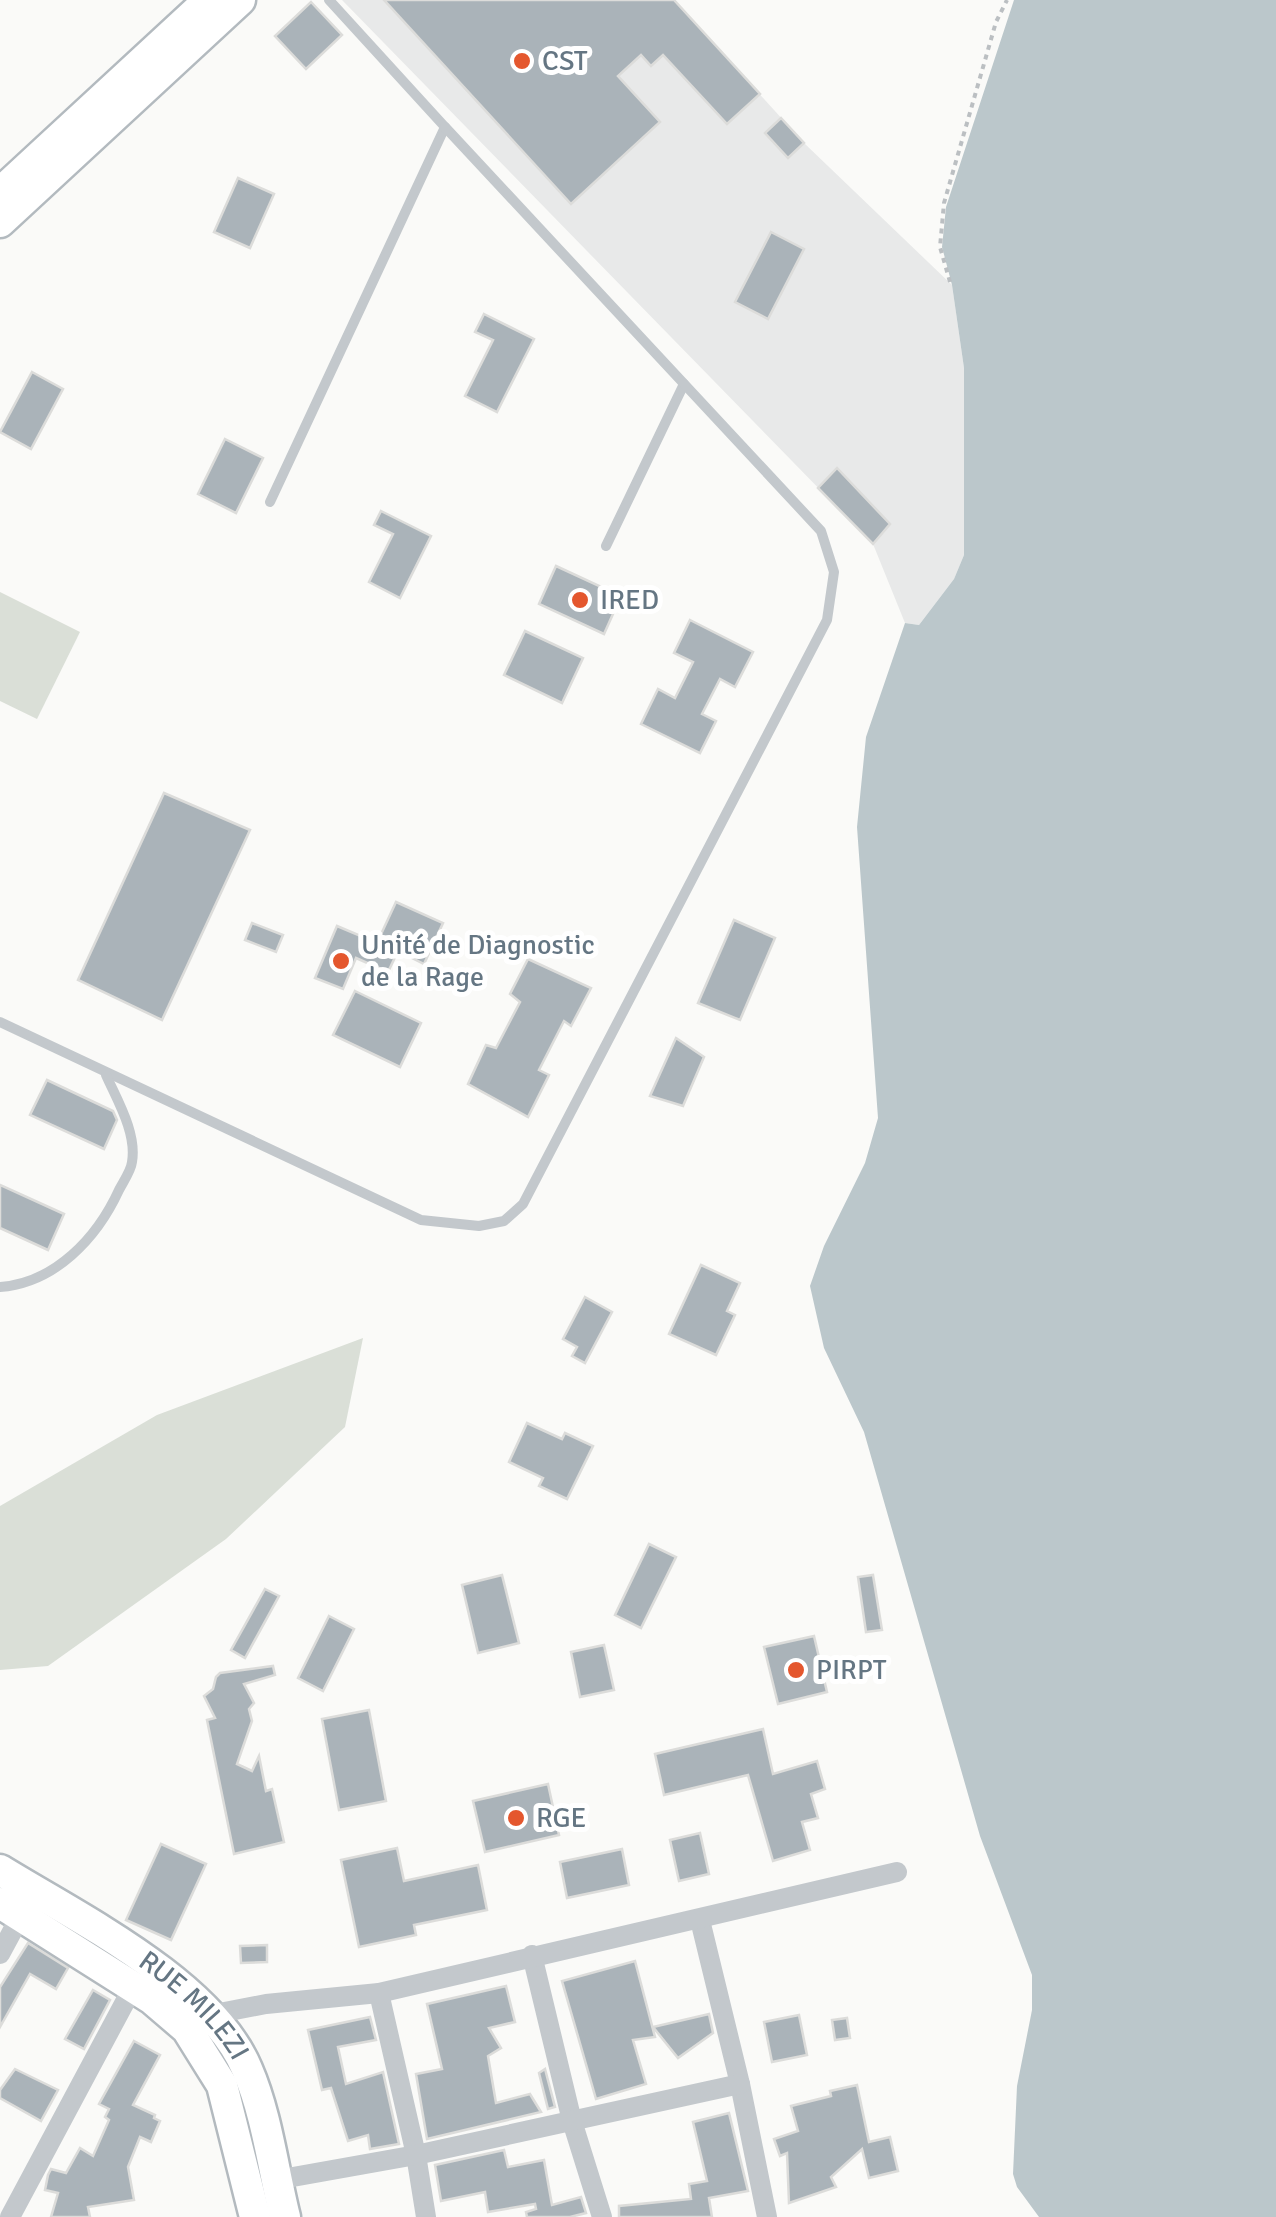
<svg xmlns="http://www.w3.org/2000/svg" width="1276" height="2217" font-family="Signika,sans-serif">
  <rect width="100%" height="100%" fill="#fafaf8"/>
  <polygon fill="#e8e9e9" points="342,0 674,0 804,143 952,285 964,368 964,555 954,579 919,625 905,623 873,544"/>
  <g fill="#dadfd7">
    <polygon points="0,592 80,632 37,719 0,701"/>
    <polygon points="363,1338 345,1427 226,1539 48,1666 0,1670 0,1506 157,1415"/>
  </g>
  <polygon fill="#bbc7cb" points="1014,0 1276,0 1276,2217 1039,2217 1017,2187 1013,2174 1017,2086 1032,2010 1032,1975 980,1836 864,1432 824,1348 810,1286 824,1246 865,1163 878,1118 857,827 866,737 905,623 919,625 954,579 964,555 964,368 952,285 942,247 946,207"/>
  <g fill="#aab3b9" stroke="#dcdcda" stroke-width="2.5">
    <polygon points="384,0 674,0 760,94 727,124 663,55 651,66 641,55 618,76 660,122 571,204"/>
    <polygon points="311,2 342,35 306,69 275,36"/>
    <polygon points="781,118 804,143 788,158 765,133"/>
    <polygon points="238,178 274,194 250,248 214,232"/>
    <polygon points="771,232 804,249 768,319 735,302"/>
    <polygon points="484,314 534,339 497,412 465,396 493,340 475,332"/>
    <polygon points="32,372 63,389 31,449 0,432"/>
    <polygon points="225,439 263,458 236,513 198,494"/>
    <polygon points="837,468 890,524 873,544 818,488"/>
    <polygon points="381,511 431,536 400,598 369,582 393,534 374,525"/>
    <polygon points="556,566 621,596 604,634 539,604"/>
    <polygon points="690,620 753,652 735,687 720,679 702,714 716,721 700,753 641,724 658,689 675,698 693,662 674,653"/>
    <polygon points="525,631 583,658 562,703 504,675"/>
    <polygon points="164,793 250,830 162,1020 78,980"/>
    <polygon points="396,902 443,923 424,964 398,951 388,972 356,958 343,989 315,978 337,926 377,943"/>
    <polygon points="734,920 775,938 740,1020 698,1003"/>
    <polygon points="252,923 283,935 276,952 245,940"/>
    <polygon points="528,959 591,988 571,1026 564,1021 539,1070 549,1075 528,1117 468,1084 486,1045 496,1048 520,1002 510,994"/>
    <polygon points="355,991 421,1023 400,1067 333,1035"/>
    <polygon points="676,1038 704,1057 683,1106 650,1096"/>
    <polygon points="47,1080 113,1111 117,1120 104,1149 30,1115"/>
    <polygon points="0,1185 64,1214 48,1250 0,1228"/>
    <polygon points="701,1265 740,1283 727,1311 735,1315 716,1355 669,1334"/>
    <polygon points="585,1297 612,1312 585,1363 572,1356 577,1347 563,1339"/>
    <polygon points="527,1423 562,1439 565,1433 593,1446 567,1499 539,1486 543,1478 509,1462"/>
    <polygon points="649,1544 676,1557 641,1628 615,1615"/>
    <polygon points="502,1575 519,1643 478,1653 462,1585"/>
    <polygon points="873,1575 882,1630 866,1632 858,1577"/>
    <polygon points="265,1589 279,1596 245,1658 231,1650"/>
    <polygon points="329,1616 354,1629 323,1691 298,1678"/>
    <polygon points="814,1636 827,1692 778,1704 764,1647"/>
    <polygon points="604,1645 614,1690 580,1697 571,1652"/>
    <polygon points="273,1666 275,1675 244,1684 254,1703 249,1709 252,1721 237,1764 252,1771 259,1756 266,1791 272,1789 284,1842 234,1854 207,1720 215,1718 204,1696 213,1689 216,1677 220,1673"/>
    <polygon points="369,1710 386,1801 339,1810 322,1719"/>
    <polygon points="763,1729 773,1774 817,1761 825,1789 811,1794 818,1818 802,1822 810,1850 773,1861 748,1775 664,1795 655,1754"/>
    <polygon points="548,1784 559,1835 485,1852 473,1801"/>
    <polygon points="700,1833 709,1874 679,1881 670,1840"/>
    <polygon points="161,1844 206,1864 171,1940 126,1920"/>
    <polygon points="397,1848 404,1881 478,1865 487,1910 414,1925 416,1935 359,1947 341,1860"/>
    <polygon points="622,1849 629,1885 567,1898 560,1862"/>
    <polygon points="28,1943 68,1968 56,1989 30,1974 0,2027 0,1987"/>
    <polygon points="267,1945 267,1962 241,1963 240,1946"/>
    <polygon points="635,1961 655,2037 633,2040 646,2084 596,2099 562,1981"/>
    <polygon points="506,1986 515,2022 489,2028 501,2048 488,2056 496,2103 530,2094 541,2112 427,2139 416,2074 442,2069 427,2004"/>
    <polygon points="93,1990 110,2000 84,2049 65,2039"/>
    <polygon points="709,2014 713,2033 678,2058 653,2027"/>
    <polygon points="799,2015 807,2055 772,2062 764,2022"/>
    <polygon points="370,2017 376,2040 338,2047 346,2084 383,2072 399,2144 370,2149 368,2135 348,2141 331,2088 322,2090 308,2030"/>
    <polygon points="847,2018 850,2038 835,2040 832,2020"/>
    <polygon points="134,2041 160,2055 133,2105 155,2115 154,2118 160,2121 151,2142 140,2137 128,2167 134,2200 88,2207 90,2217 51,2217 58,2193 45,2190 48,2175 51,2169 66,2173 80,2148 93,2156 109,2120 105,2117 109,2109 99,2104"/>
    <polygon points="15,2069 58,2090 41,2121 0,2098 0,2090"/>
    <polygon points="545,2069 555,2107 548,2109 539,2073"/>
    <polygon points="857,2085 869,2142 890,2137 898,2171 869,2178 862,2149 831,2177 836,2187 789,2203 787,2153 780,2156 774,2139 798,2131 791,2106 831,2096 830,2091"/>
    <polygon points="729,2113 748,2191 709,2198 712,2217 619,2217 619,2206 691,2199 689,2184 707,2181 693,2122"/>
    <polygon points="504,2150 508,2167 544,2160 552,2205 581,2197 586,2213 570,2217 527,2217 526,2212 536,2209 535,2204 488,2212 485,2192 441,2201 435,2165"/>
  </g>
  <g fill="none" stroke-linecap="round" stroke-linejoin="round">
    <defs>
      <g id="secondary">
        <polyline points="0,193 209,0"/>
        <polyline points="0,222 240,0"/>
        <path id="s1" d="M0,1870C76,1917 211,1983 247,2069C267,2115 273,2169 285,2217"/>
        <polyline points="0,1903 152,1999 187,2029 222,2085 255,2217"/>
      </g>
    </defs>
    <use href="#secondary" stroke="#b3babf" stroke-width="35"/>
    <polyline stroke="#bbbfc2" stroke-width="4" stroke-dasharray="5 5" stroke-linecap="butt" points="950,282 940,247 944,203 996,22 1007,0"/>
    <g stroke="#c3c8cc" stroke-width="10">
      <polyline points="270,502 445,127 329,0"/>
      <polyline points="606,546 684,384"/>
      <polyline points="0,1022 421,1220 479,1226 504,1221 523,1204 827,620 834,572 821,531 445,127"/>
      <path d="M0,1287C55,1283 97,1238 119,1190C123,1182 131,1171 132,1162C137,1133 117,1100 106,1075"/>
    </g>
    <g stroke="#c3c8cc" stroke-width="20">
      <polyline points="700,1920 740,2084 767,2217"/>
      <polyline points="0,1954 21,1915"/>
      <polyline points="532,1955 572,2121 602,2217"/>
      <polyline points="379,1993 416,2155 426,2217"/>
      <polyline points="201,2020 209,2015 266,2004 379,1993 897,1872"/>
      <polyline points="276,2180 416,2155 740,2084"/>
      <polyline points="10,2217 133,1987"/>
    </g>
    <use href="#secondary" stroke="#fff" stroke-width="30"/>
  </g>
  <g fill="#e4572e" stroke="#fff" stroke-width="4">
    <circle cx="522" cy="61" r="10"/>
    <circle cx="580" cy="600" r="10"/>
    <circle cx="341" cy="961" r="10"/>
    <circle cx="796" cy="1670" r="10"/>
    <circle cx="516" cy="1818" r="10"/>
  </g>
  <g text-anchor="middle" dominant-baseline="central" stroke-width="10" stroke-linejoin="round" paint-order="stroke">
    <g font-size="28" fill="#657683" stroke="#fff" text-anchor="start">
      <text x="542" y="61">CST</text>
      <text x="600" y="600">IRED</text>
      <text x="361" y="945">Unité de Diagnostic<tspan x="361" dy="32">de la Rage</tspan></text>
      <text x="816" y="1670">PIRPT</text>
      <text x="536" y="1818">RGE</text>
    </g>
    <g font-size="28" fill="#657683" stroke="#fff">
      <text stroke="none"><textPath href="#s1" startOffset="238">RUE MILEZI</textPath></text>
    </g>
  </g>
</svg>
